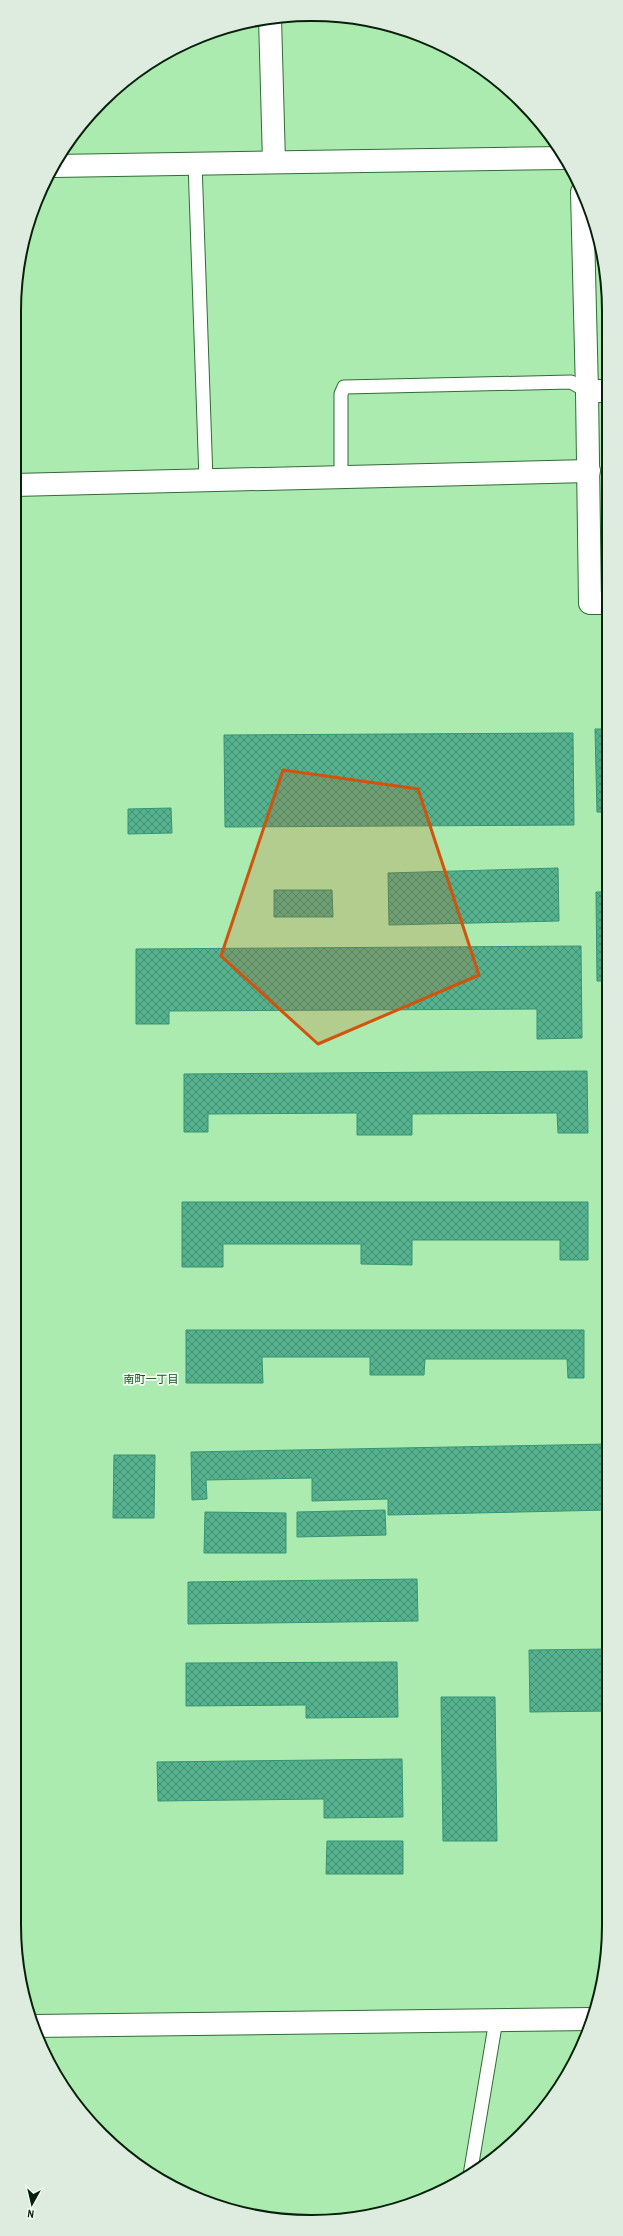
<svg xmlns="http://www.w3.org/2000/svg" width="623" height="2236" font-family="'Archivo Narrow','Noto Sans JP',sans-serif">
  <defs>
    <pattern id="building-cross-hatch" width="8" height="8" patternUnits="userSpaceOnUse"><rect width="8" height="8" fill="#55b18e"/><path d="M0 0l8 8M0 8l8-8" fill="none" stroke="#449072"/></pattern>
  </defs>
  <rect width="100%" height="100%" fill="#acebaf"/>
  <g fill="url(#building-cross-hatch)" stroke="#379574">
    <polygon points="595,729 607,729 607,812 597,812"/>
    <polygon points="573,733 574,825 225,827 224,735"/>
    <polygon points="171,808 172,833 128,834 128,809"/>
    <polygon points="558,868 559,921 389,925 388,873"/>
    <polygon points="274,890 332,890 333,917 274,917"/>
    <polygon points="596,892 607,892 608,981 597,981"/>
    <polygon points="581,946 582,1038 537,1039 537,1009 169,1011 169,1024 136,1024 136,949"/>
    <polygon points="602,1063 608,1063 608,1151 603,1151"/>
    <polygon points="587,1071 588,1133 558,1133 557,1113 412,1114 412,1135 357,1135 357,1113 208,1114 208,1132 184,1132 184,1074"/>
    <polygon points="182,1202 588,1202 588,1260 560,1260 560,1240 412,1240 412,1265 361,1264 361,1244 223,1244 223,1267 182,1267"/>
    <polygon points="186,1330 584,1330 584,1378 568,1378 567,1359 425,1359 424,1375 370,1375 370,1357 262,1357 263,1383 186,1383"/>
    <polygon points="608,1444 608,1510 388,1515 388,1499 312,1501 312,1478 206,1480 207,1499 192,1500 191,1452"/>
    <polygon points="114,1455 155,1455 154,1518 113,1518"/>
    <polygon points="385,1510 386,1535 297,1537 297,1512"/>
    <polygon points="205,1512 286,1513 286,1553 204,1553"/>
    <polygon points="417,1579 418,1621 188,1624 188,1582"/>
    <polygon points="609,1649 609,1711 530,1712 529,1650"/>
    <polygon points="397,1662 398,1717 306,1718 306,1705 186,1706 186,1663"/>
    <polygon points="441,1697 495,1697 497,1841 443,1841"/>
    <polygon points="402,1759 403,1817 324,1818 324,1799 158,1801 157,1762"/>
    <polygon points="327,1841 403,1841 403,1874 326,1874"/>
  </g>
  <g fill="none" stroke-linecap="round" stroke-linejoin="round">
    <defs>
      <g id="service">
        <polyline points="195,163 206,480"/>
        <polyline points="341,477 341,394 344,387 571,382 587,391"/>
        <polyline points="470,2175 496,2020"/>
      </g>
      <g id="minor">
        <polyline points="270,18 274,162"/>
        <polyline points="54,166 563,158"/>
        <polyline points="582,192 587,391"/>
        <polyline points="607,391 587,391 590,603 607,603"/>
        <polyline points="14,485 589,471"/>
      </g>
      <polyline id="tertiary" points="33,2026 592,2019"/>
    </defs>
    <use href="#service" stroke="#316c37" stroke-width="15"/>
    <use href="#minor" stroke="#316c37" stroke-width="24"/>
    <use href="#tertiary" stroke="#316c37" stroke-width="24"/>
    <use href="#service" stroke="#fff" stroke-width="13"/>
    <use href="#minor" stroke="#fff" stroke-width="22"/>
    <use href="#tertiary" stroke="#fff" stroke-width="22"/>
  </g>
  <path fill="#d2530c" fill-opacity="0.2" stroke="#d2530c" stroke-width="3" stroke-linejoin="round" d="M283,770L418,789L479,975L318,1044L221,956Z"/>
  <g text-anchor="middle" dominant-baseline="central" stroke-width="3.5" stroke-linejoin="round" paint-order="stroke">
    <g font-size="11" fill="#14521e" stroke="#f1fdf1">
      <text x="151" y="1379">南町一丁目</text>
    </g>
  </g>
  <path d="M0 0H623V2236H0ZM311 21H312A290 290 0 0 1 602 311V1925A290 290 0 0 1 312 2215H311A290 290 0 0 1 21 1925V311A290 290 0 0 1 311 21Z" fill="#deebdf" fill-rule="evenodd"/>
  <path fill="none" stroke="#08210b" stroke-width="2" d="M311 21H312A290 290 0 0 1 602 311V1925A290 290 0 0 1 312 2215H311A290 290 0 0 1 21 1925V311A290 290 0 0 1 311 21Z"/>
  <g transform="translate(32 2204) rotate(188)" stroke="#f1fdf1" stroke-width="3" paint-order="stroke">
  <path d="M0-3L7 15L0 10L-7 15Z" fill="#08210b"/>
  <text y="-6" font-size="11" font-weight="bold" text-anchor="middle" fill="#08210b">N</text>
  </g>
</svg>
